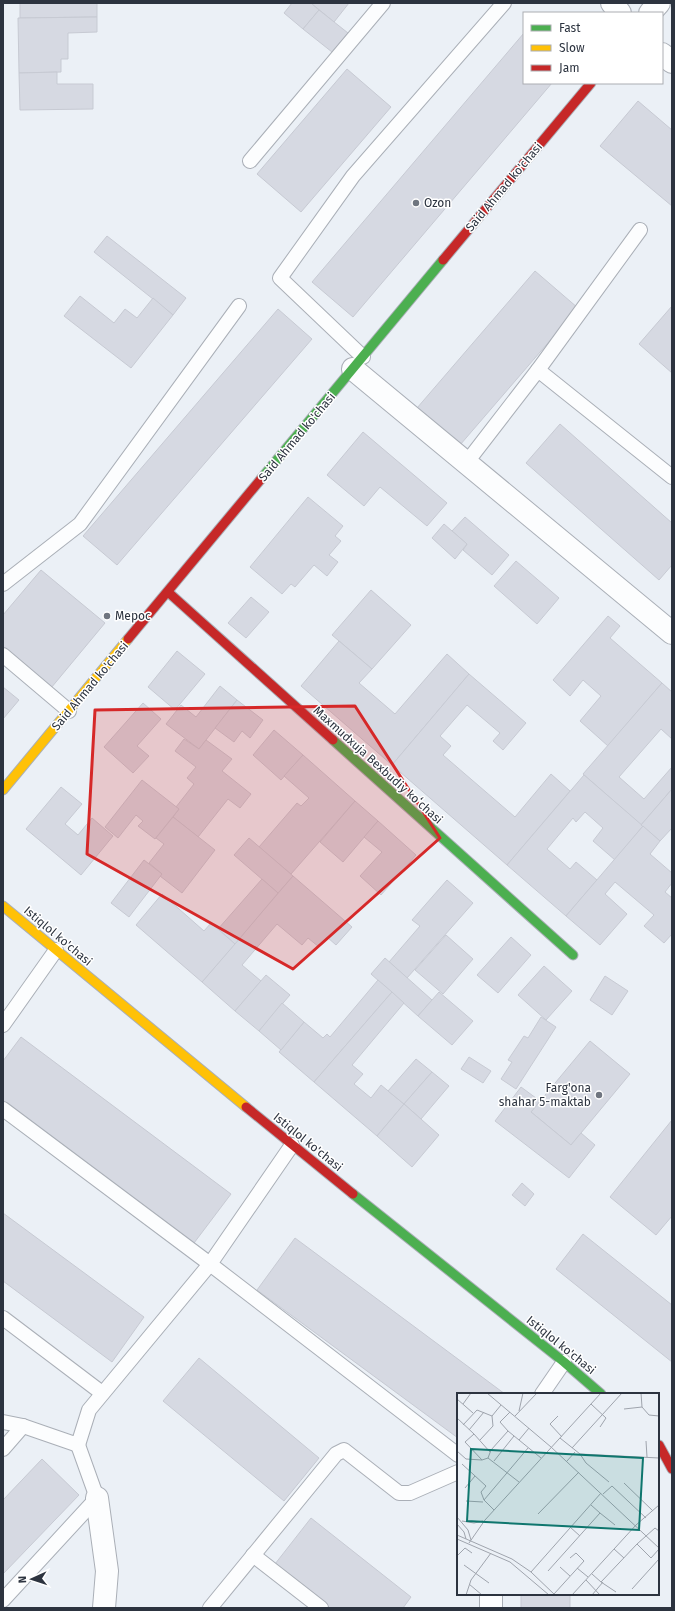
<svg xmlns="http://www.w3.org/2000/svg" width="675" height="1611" font-family="'Fira Sans',sans-serif">
  <rect width="100%" height="100%" fill="#ebf0f6"/>
  <g fill="#d6d9e2" stroke="#c7cad3">
    <polygon points="20,3 97,3 97,17 20,18"/>
    <polygon points="292,3 311,3 319,10 303,29 284,13"/>
    <polygon points="311,3 349,3 334,22"/>
    <polygon points="319,10 348,33 332,52 303,29"/>
    <polygon points="97,17 97,32 68,33 68,59 61,59 61,72 19,73 18,18"/>
    <polygon points="524,33 524,83 552,83 353,317 312,282"/>
    <polygon points="347,69 391,107 301,212 257,174"/>
    <polygon points="57,72 57,84 93,84 93,109 20,110 19,73"/>
    <polygon points="638,101 672,130 672,206 600,146"/>
    <polygon points="107,236 186,298 173,315 94,252"/>
    <polygon points="535,271 578,308 460,445 417,408"/>
    <polygon points="80,296 114,323 125,309 137,318 153,298 173,315 131,368 64,316"/>
    <polygon points="672,306 672,373 639,344"/>
    <polygon points="278,309 312,339 117,565 83,536"/>
    <polygon points="560,424 672,523 672,565 659,580 526,463"/>
    <polygon points="363,432 447,503 427,526 380,487 364,506 327,475"/>
    <polygon points="308,497 343,526 335,536 341,541 329,555 338,562 327,576 314,565 295,587 291,584 282,594 250,567"/>
    <polygon points="465,517 509,555 492,575 463,550 467,544 452,531"/>
    <polygon points="444,524 467,544 455,559 432,538"/>
    <polygon points="516,561 559,598 537,624 494,586"/>
    <polygon points="41,570 105,623 51,688 3,648 3,615"/>
    <polygon points="371,590 411,625 372,669 332,635"/>
    <polygon points="251,597 269,612 246,638 228,623"/>
    <polygon points="608,616 620,626 610,638 662,683 608,746 580,721 601,696 583,680 570,696 553,680"/>
    <polygon points="339,641 372,669 359,683 395,714 447,654 469,674 392,765 301,686"/>
    <polygon points="177,651 205,674 175,710 148,687"/>
    <polygon points="469,674 526,723 503,750 493,741 500,733 467,705 440,736 451,746 443,755 515,817 551,774 570,791 507,865 392,765"/>
    <polygon points="662,683 672,692 672,739 661,729 619,777 644,799 672,767 672,789 641,825 583,774"/>
    <polygon points="220,686 237,700 199,749 166,724 181,705 196,717"/>
    <polygon points="3,687 19,700 3,719"/>
    <polygon points="237,700 263,720 250,738 242,731 234,742 215,728"/>
    <polygon points="143,703 161,719 137,746 149,756 133,773 104,747"/>
    <polygon points="274,730 303,755 281,780 253,755"/>
    <polygon points="184,739 199,749 206,740 232,759 222,771 251,794 240,808 228,799 198,837 173,817 179,809 176,807 194,784 187,778 196,767 175,751"/>
    <polygon points="303,755 355,801 291,874 259,847 297,803 301,806 309,798 284,776"/>
    <polygon points="584,775 643,826 615,860 593,841 603,828 585,812 576,822 573,818 547,849 570,869 576,862 597,880 566,916 507,865"/>
    <polygon points="142,780 179,809 155,839 138,826 143,821 136,815 118,838 105,827"/>
    <polygon points="61,787 82,804 65,824 78,835 92,818 113,836 81,875 26,829"/>
    <polygon points="672,789 672,828 660,841 641,825"/>
    <polygon points="355,801 378,821 343,862 320,842"/>
    <polygon points="173,817 215,850 182,893 160,876 162,874 149,863 164,844 156,838"/>
    <polygon points="378,821 416,855 381,895 360,876 382,852 364,837"/>
    <polygon points="643,826 660,841 650,854 672,873 672,883 665,892 672,898 672,934 664,943 644,926 654,915 615,882 605,894 627,914 600,945 566,916"/>
    <polygon points="249,838 293,876 278,893 234,855"/>
    <polygon points="144,860 162,874 129,917 111,903"/>
    <polygon points="293,876 352,927 336,945 327,937 319,947 308,938 302,945 277,924 242,965 261,981 235,1011 202,982"/>
    <polygon points="262,879 278,893 235,944 218,929"/>
    <polygon points="447,880 473,903 407,978 389,962 420,926 412,920"/>
    <polygon points="162,894 204,931 211,923 235,944 202,982 136,925"/>
    <polygon points="446,935 473,959 443,994 415,970"/>
    <polygon points="511,937 531,955 498,993 477,975"/>
    <polygon points="385,958 432,1000 418,1016 371,974"/>
    <polygon points="544,966 572,991 546,1020 518,995"/>
    <polygon points="266,975 290,995 259,1031 235,1011"/>
    <polygon points="605,976 628,991 612,1015 590,1000"/>
    <polygon points="378,980 392,992 314,1082 279,1052 304,1022 323,1038 327,1034 330,1037"/>
    <polygon points="392,992 404,1003 352,1065 363,1074 354,1084 371,1098 381,1085 404,1104 377,1136 314,1082"/>
    <polygon points="439,992 473,1021 452,1045 418,1016"/>
    <polygon points="282,1003 304,1022 281,1050 259,1031"/>
    <polygon points="541,1017 556,1027 516,1089 501,1079 512,1062 508,1060 524,1036 528,1038"/>
    <polygon points="21,1037 231,1194 194,1243 3,1101 3,1061"/>
    <polygon points="590,1041 630,1074 571,1145 531,1112"/>
    <polygon points="469,1057 491,1071 483,1083 461,1069"/>
    <polygon points="416,1059 432,1072 404,1104 388,1091"/>
    <polygon points="432,1072 449,1086 421,1119 404,1104"/>
    <polygon points="521,1087 540,1101 531,1112 571,1145 581,1133 595,1145 569,1178 495,1121"/>
    <polygon points="404,1104 439,1135 412,1167 377,1136"/>
    <polygon points="672,1120 672,1216 656,1235 610,1197"/>
    <polygon points="522,1183 534,1194 525,1206 512,1195"/>
    <polygon points="3,1213 144,1317 112,1362 3,1281"/>
    <polygon points="583,1234 672,1305 672,1362 556,1269"/>
    <polygon points="295,1238 505,1394 458,1394 458,1438 257,1290"/>
    <polygon points="199,1358 319,1458 284,1501 163,1401"/>
    <polygon points="42,1459 79,1495 3,1574 3,1500"/>
    <polygon points="311,1518 411,1597 403,1608 330,1608 275,1564"/>
    <rect x="521" y="1594" width="49" height="14"/>
  </g>
  <g fill="none" stroke-linecap="round" stroke-linejoin="round">
    <defs>
      <g id="lane">
        <polyline points="250,161 383,3"/>
        <polyline points="363,357 280,278 353,176 504,3"/>
        <polyline points="538,370 640,230"/>
        <polyline points="467,462 538,370 672,477"/>
        <polyline points="3,584 80,524 239,306"/>
        <polyline points="3,655 69,711"/>
        <polyline points="3,1025 56,950"/>
        <polyline points="3,1109 210,1264 458,1455"/>
        <polyline points="3,1318 102,1393"/>
        <polyline points="542,1394 564,1362"/>
        <polyline points="3,1422 23,1426 78,1445 89,1410 210,1264 292,1145"/>
        <polyline points="3,1449 23,1426"/>
        <polyline points="253,1555 321,1608"/>
        <polyline points="3,1600 97,1498 78,1445"/>
        <polyline points="210,1608 336,1454 344,1450 399,1493 410,1493 458,1472"/>
      </g>
      <g id="street">
        <polyline points="612,3 620,13"/>
        <polyline points="650,13 659,3"/>
        <polyline points="662,54 672,62"/>
        <polyline points="353,369 672,633"/>
        <polyline points="97,1498 107,1571 104,1608"/>
        <polyline points="491,1608 491,1594"/>
      </g>
      <g id="fast">
        <polyline points="261,479 443,260"/>
        <polyline points="333,740 573,955"/>
        <polyline points="353,1194 564,1362 601,1394"/>
      </g>
      <g id="slow">
        <polyline points="3,790 128,639"/>
        <polyline points="3,906 246,1107"/>
      </g>
      <g id="jam">
        <polyline points="443,260 591,83"/>
        <polyline points="168,592 333,740"/>
        <polyline points="128,639 261,479"/>
        <polyline points="246,1107 353,1194"/>
        <polyline points="659,1445 672,1469"/>
      </g>
    </defs>
    <use href="#lane" stroke="#aaafb7" stroke-width="16"/>
    <use href="#street" stroke="#aaafb7" stroke-width="24"/>
    <use href="#fast" stroke="#aaafb7" stroke-width="11"/>
    <use href="#slow" stroke="#aaafb7" stroke-width="11"/>
    <use href="#jam" stroke="#aaafb7" stroke-width="11"/>
    <use href="#lane" stroke="#fcfdfe" stroke-width="14"/>
    <use href="#street" stroke="#fcfdfe" stroke-width="22"/>
    <use href="#fast" stroke="#4caf50" stroke-width="9"/>
    <use href="#slow" stroke="#ffc107" stroke-width="9"/>
    <use href="#jam" stroke="#c62828" stroke-width="9"/>
  </g>
  <path fill="#d62828" fill-opacity="0.2" stroke="#d62828" stroke-width="3" stroke-linejoin="round" d="M355,706L440,838L293,969L87,854L95,710Z"/>
  <g fill="#6f757f" stroke="#fff" stroke-width="1.5">
    <circle cx="416" cy="203" r="4"/>
    <circle cx="107" cy="616" r="4"/>
    <circle cx="599" cy="1095" r="4"/>
  </g>
  <g text-anchor="middle" dominant-baseline="central" stroke-width="3" stroke-linejoin="round" paint-order="stroke">
    <g font-size="12" fill="#2c333f" stroke="#fff">
      <text transform="translate(504 187) rotate(-50)">Said Ahmad ko'chasi</text>
      <text transform="translate(297 437) rotate(-50)">Said Ahmad ko'chasi</text>
      <text transform="translate(90 686) rotate(-50)">Said Ahmad ko'chasi</text>
      <text transform="translate(378 765) rotate(42)">Maxmudxuja Bexbudiy koʻchasi</text>
      <text transform="translate(58 936) rotate(40)">Istiqlol ko'chasi</text>
      <text transform="translate(308 1142) rotate(39)">Istiqlol ko'chasi</text>
      <text transform="translate(561 1345) rotate(39)">Istiqlol ko'chasi</text>
    </g>
    <g font-size="12" fill="#2c333f" stroke="#fff" text-anchor="start">
      <text x="424" y="203">Ozon</text>
      <text x="115" y="616">Мерос</text>
      <text x="591" y="1088" text-anchor="end">Farg'ona<tspan x="591" dy="14">shahar 5-maktab</tspan></text>
    </g>
  </g>
  <g transform="translate(457 1393)">
    <rect width="202" height="202" fill="#ebf0f6"/>
    <path fill="none" stroke="#9fa4ad" stroke-width="1" d="M30,0L94,54L202,155M184,0L185,14L192,22L202,23M0,6L16,20M6,11L14,0M134,11L149,25L143,34M167,16L185,14M62,18L66,0M53,19L43,29L51,38L34,57L31,65L62,89M58,23L80,0M101,23L93,31L105,44M0,25L17,41M6,32L20,17L35,23M12,37L27,19M51,38L84,65M103,45L123,61L202,65M23,47L36,33L35,23L44,12M62,47L72,35M189,48L190,64M115,55L165,0M0,58L9,66L25,67M123,61L129,70L152,89M31,65L25,67L8,49L17,41L33,59M37,68L57,43M110,68L118,59M5,71L29,93L24,99L27,107M167,90L196,118M8,95L18,83M146,101L155,93L189,125M9,108L26,109M37,117L27,107L71,55M143,120L158,132M81,121L122,79M0,124L11,137L14,147M5,128L17,130L26,128M0,131L7,139L9,146M113,134L123,143M202,138L198,135L180,151L194,165L202,156M0,142L55,166L74,179L98,202M0,146L53,169L92,202M12,150L28,127L144,0M157,156L167,165M0,163L8,155L15,160M7,172L32,190M103,174L113,183M120,175L131,184M91,178L143,120L134,112M74,179L144,100M135,181L144,189L180,151M129,187L143,202M144,189L159,199M12,191L25,202M175,196L202,166M97,201L127,168L119,160L113,165M9,202L14,187L34,160M115,202L179,132L202,112M135,202L146,189"/>
    <path fill="#0f766e" fill-opacity="0.15" stroke="#0f766e" stroke-width="2" d="M14,56L186,65L182,137L10,128Z"/>
    <rect width="202" height="202" fill="none" stroke="#2c333f" stroke-width="2"/>
  </g>
  <rect width="675" height="1611" fill="none" stroke="#2c333f" stroke-width="8"/>
  <rect x="523" y="12" width="140" height="72" fill="#ffffff" stroke="#abadb2"/>
  <rect x="531" y="25" width="20" height="6" fill="#4caf50" stroke="#abadb2"/>
  <text x="559" y="32" font-size="12" fill="#2c333f">Fast</text>
  <rect x="531" y="45" width="20" height="6" fill="#ffc107" stroke="#abadb2"/>
  <text x="559" y="52" font-size="12" fill="#2c333f">Slow</text>
  <rect x="531" y="65" width="20" height="6" fill="#c62828" stroke="#abadb2"/>
  <text x="559" y="72" font-size="12" fill="#2c333f">Jam</text>
  <g transform="translate(32 1579) rotate(267)" stroke="#ffffff" stroke-width="3" paint-order="stroke">
  <path d="M0-3L7 15L0 10L-7 15Z" fill="#2c333f"/>
  <text y="-6" font-size="11" font-weight="bold" text-anchor="middle" fill="#2c333f">N</text>
  </g>
</svg>
